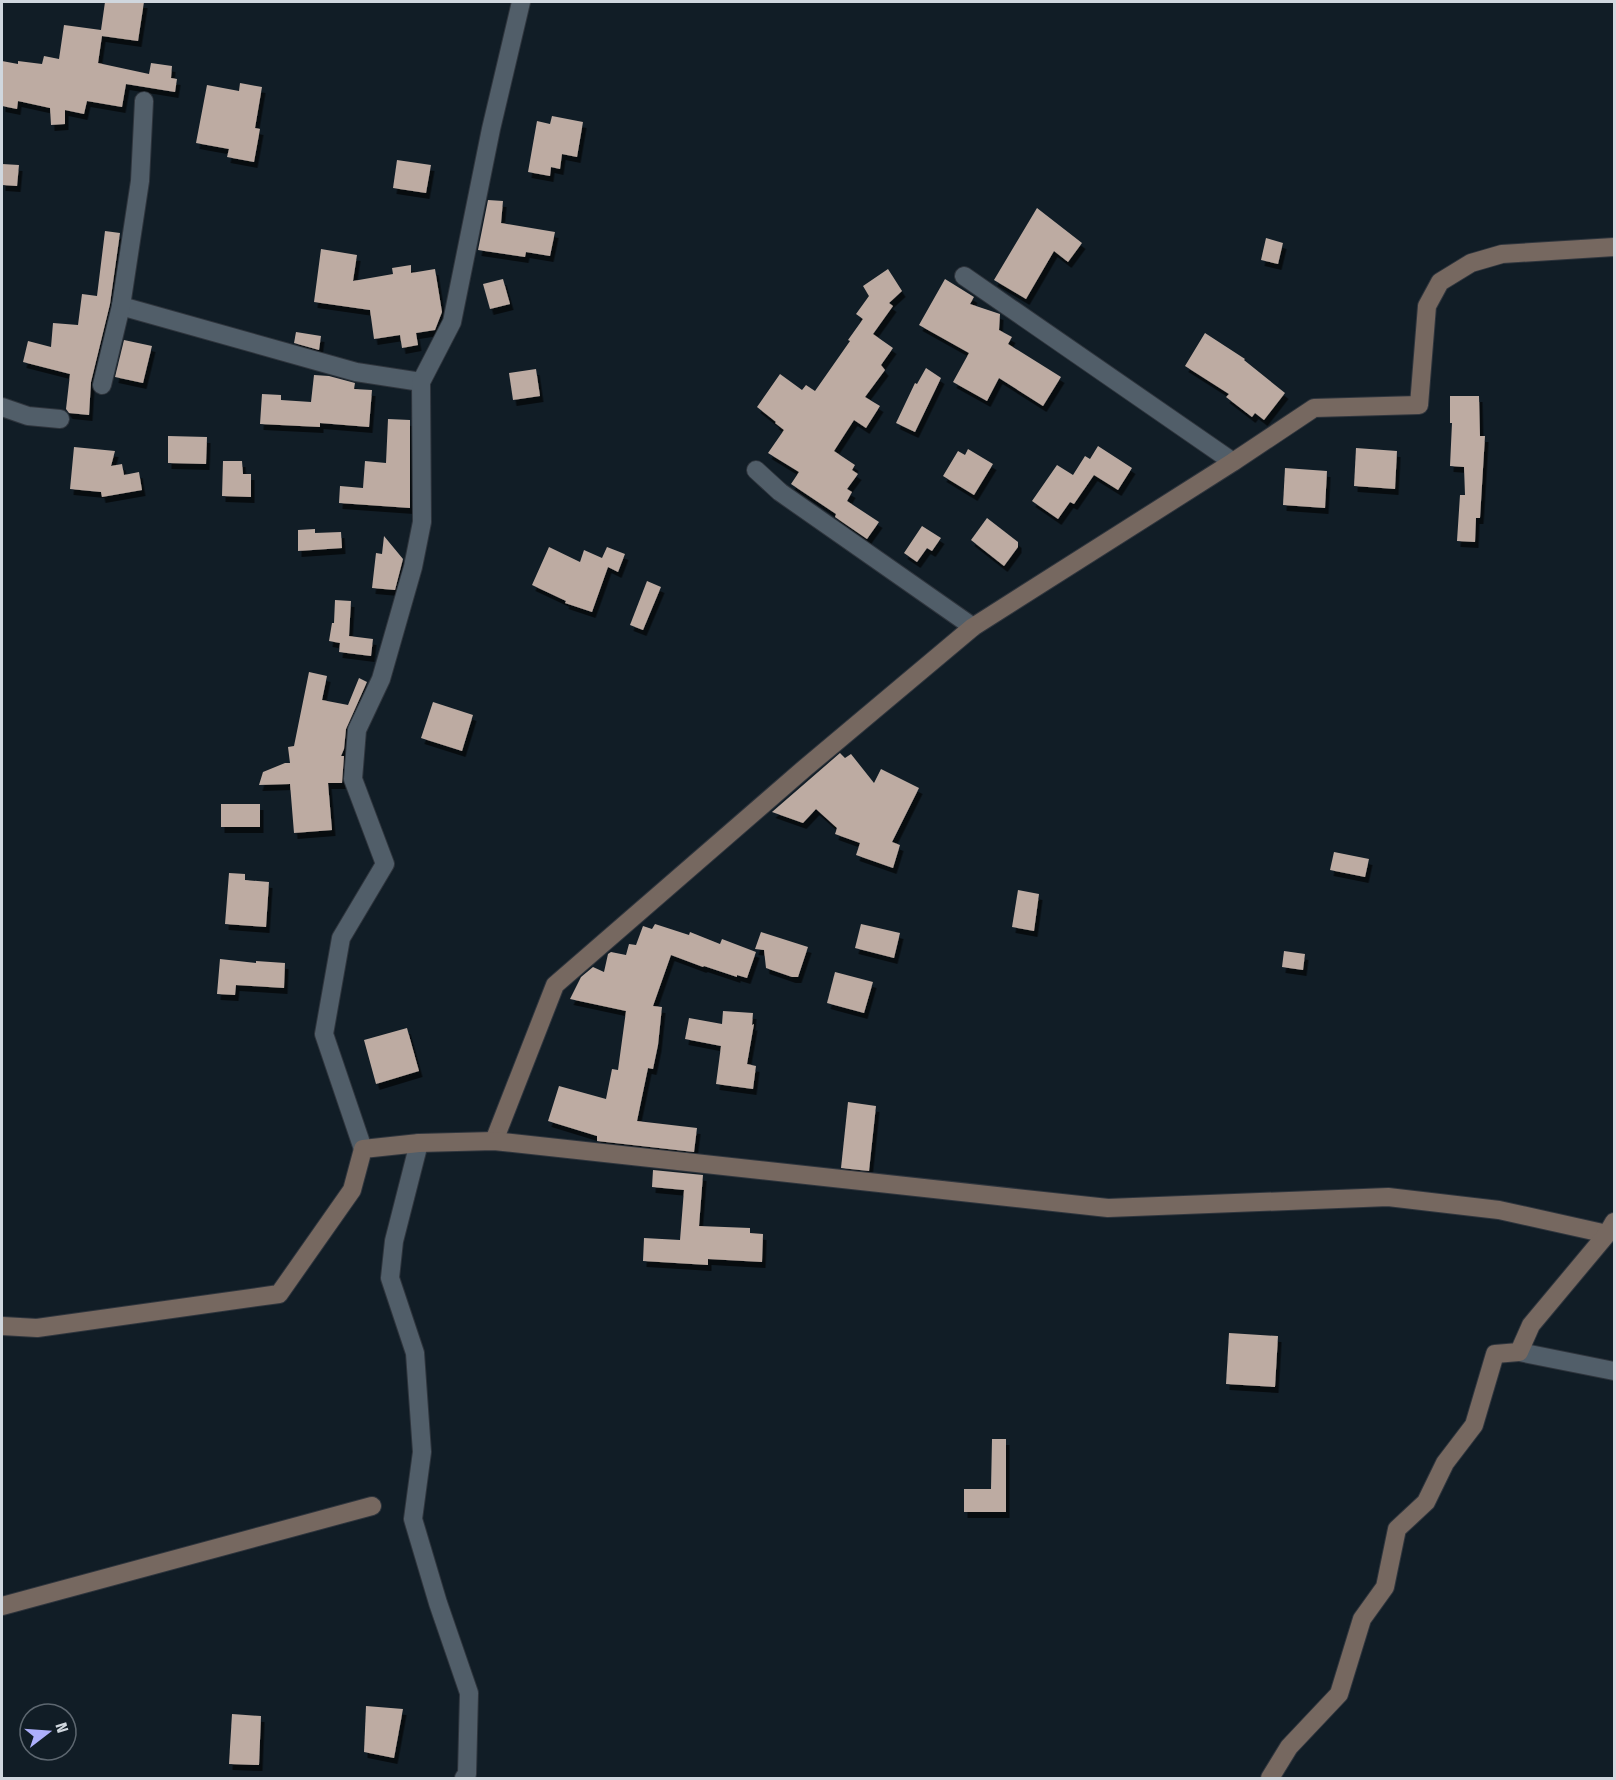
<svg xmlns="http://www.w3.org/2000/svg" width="1616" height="1780" font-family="'Fira Sans Condensed',sans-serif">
  <defs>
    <filter id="shadow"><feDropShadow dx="3.5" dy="6" stdDeviation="0" flood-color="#0009"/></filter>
  </defs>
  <rect width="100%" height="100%" fill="#111d26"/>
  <g fill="#bdaba2" filter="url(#shadow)">
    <polygon points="105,2 144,2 138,41 102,36 98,63 149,74 151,63 172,66 171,78 177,79 175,92 126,84 122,107 87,101 84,114 65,110 65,124 51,125 50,108 18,101 17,109 2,106 2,61 18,64 18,61 42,64 44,56 59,59 64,25 101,30"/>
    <polygon points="240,83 262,87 255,128 260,129 254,162 227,157 229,149 196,143 207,85 239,91"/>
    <polygon points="552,116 583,122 577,157 562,154 560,169 551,167 550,176 528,172 537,121 550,124"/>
    <polygon points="397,160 431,165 426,193 393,188"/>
    <polygon points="2,164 19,165 17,186 2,185"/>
    <polygon points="488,200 503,201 501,223 555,232 550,256 526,252 525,257 478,250"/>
    <polygon points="1037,208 1082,243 1068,262 1054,251 1026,299 994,280"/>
    <polygon points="105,231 120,233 110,304 91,382 89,415 69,413 66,409 70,374 23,362 28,341 51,347 53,323 78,325 82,294 97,296"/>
    <polygon points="1266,238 1283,243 1278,264 1261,260"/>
    <polygon points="321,249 357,255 353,281 393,274 392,268 411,265 411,273 435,269 442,312 435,330 416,333 418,345 402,348 400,335 374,339 370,310 314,302"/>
    <polygon points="888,269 902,291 889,303 893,306 873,334 893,348 881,365 885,370 865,397 880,406 866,428 854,420 834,451 855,465 852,470 858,474 847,489 852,492 847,501 879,522 867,539 835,517 836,514 791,484 799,472 768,453 784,430 775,423 776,422 757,407 780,374 802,390 806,385 815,391 850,341 848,340 863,319 856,314 869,296 863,286"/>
    <polygon points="503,279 510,304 490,309 483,284"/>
    <polygon points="945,279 974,297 970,304 1000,314 999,330 1012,337 1008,344 1061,377 1043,406 999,378 987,401 953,382 969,353 919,325"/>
    <polygon points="296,332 321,336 319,350 294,343"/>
    <polygon points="1205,333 1245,359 1244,360 1285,393 1264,420 1255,413 1252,417 1226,397 1229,394 1185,366"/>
    <polygon points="124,340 152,346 143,383 115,377"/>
    <polygon points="926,368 941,378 915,432 896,423 915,383 917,384"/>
    <polygon points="536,369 540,396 513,400 509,373"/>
    <polygon points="314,375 329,376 355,383 354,389 372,390 369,427 320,423 320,427 260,424 262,394 281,395 281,400 311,402"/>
    <polygon points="1450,396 1479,396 1480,436 1485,436 1480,518 1476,518 1475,542 1457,541 1460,495 1465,495 1464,467 1450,466 1452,423 1450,423"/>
    <polygon points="388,419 410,420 410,508 339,503 340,486 363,488 365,461 386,463"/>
    <polygon points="168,436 207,437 206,464 168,463"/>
    <polygon points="1098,446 1132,468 1118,490 1094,475 1074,504 1070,502 1058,519 1032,501 1057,465 1073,475 1085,456 1090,459"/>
    <polygon points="74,447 115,451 111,466 122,464 124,475 139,472 142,490 102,497 101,492 70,489"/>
    <polygon points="1356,448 1397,451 1395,489 1354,486"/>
    <polygon points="968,449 993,464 974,495 943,476 958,451 965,455"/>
    <polygon points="223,461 242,461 243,474 251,474 251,497 222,496"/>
    <polygon points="1285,468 1327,471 1325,508 1283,505"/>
    <polygon points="987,518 1018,542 1018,547 1004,566 971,540"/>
    <polygon points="922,526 941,538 932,551 927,548 917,562 904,553"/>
    <polygon points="315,529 315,533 341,532 342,548 298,551 298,530"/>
    <polygon points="384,536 403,559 395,590 372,588 376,553 382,554"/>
    <polygon points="549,547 580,562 584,550 602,558 607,547 625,554 618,572 608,567 592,612 565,603 566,601 532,585"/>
    <polygon points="647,581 661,587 643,630 630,625"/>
    <polygon points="335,600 351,601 349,636 373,639 371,656 339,652 340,643 329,641 332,623 334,623"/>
    <polygon points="309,672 327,676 322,700 348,705 359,678 367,682 346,729 344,749 341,756 344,756 342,783 328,783 332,830 294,833 290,784 259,785 263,772 285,763 290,763 288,747 294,746"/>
    <polygon points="433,702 473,715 462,751 421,738"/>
    <polygon points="840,753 845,758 851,754 874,783 881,769 919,788 892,842 900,845 893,868 856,855 860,843 835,834 837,828 816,809 803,823 772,812"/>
    <rect x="221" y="804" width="39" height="23"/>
    <polygon points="1334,852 1369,859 1365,877 1330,870"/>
    <polygon points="229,873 245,874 245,880 269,882 266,927 225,924"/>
    <polygon points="1018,890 1039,894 1034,931 1012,927"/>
    <polygon points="655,924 689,935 690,932 720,944 722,939 756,952 747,978 737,975 737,977 704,966 703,967 671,955 653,1006 662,1007 658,1045 653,1069 648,1068 637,1121 697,1128 694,1152 597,1141 597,1136 548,1121 559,1086 606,1099 612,1069 618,1070 626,1011 570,999 581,977 593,967 604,972 608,954 611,952 626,955 629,944 636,945 643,926 652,929"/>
    <polygon points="861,924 900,933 894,958 855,948"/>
    <polygon points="761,932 808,947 798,977 792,977 766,968 764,950 755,949"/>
    <polygon points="1284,951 1305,954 1303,970 1282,967"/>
    <polygon points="220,959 256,963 256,961 285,963 284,988 236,985 235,995 217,994"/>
    <polygon points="835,972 873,982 864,1013 827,1003"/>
    <polygon points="723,1011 753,1013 752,1025 754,1024 747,1064 756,1066 753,1089 716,1084 721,1046 685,1039 689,1018 722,1024"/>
    <polygon points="407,1028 419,1071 376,1084 364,1040"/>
    <polygon points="848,1102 876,1106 869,1171 841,1168"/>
    <polygon points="653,1170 703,1175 699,1226 750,1228 750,1233 763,1234 762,1262 708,1259 708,1265 643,1261 644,1238 680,1240 684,1190 652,1187"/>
    <polygon points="1229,1333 1278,1336 1275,1387 1226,1384"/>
    <polygon points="992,1439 1006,1439 1006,1512 964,1512 964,1489 991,1489"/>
    <polygon points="366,1706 403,1709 394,1758 364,1752"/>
    <polygon points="232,1714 261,1716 259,1765 229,1764"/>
  </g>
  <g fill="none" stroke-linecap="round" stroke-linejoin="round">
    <defs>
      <g id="street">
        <polyline points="964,276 1233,462"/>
        <polyline points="121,306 356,372 421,382"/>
        <polyline points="102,385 121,306 140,181 144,101"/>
        <polyline points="2,407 28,416 60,419"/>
        <polyline points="756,470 780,492 973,627"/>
        <polyline points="419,1143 394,1241 390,1278 415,1353 422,1452 413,1519 438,1603 469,1693 467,1774 464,1778"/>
        <polyline points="363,1149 324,1034 341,938 385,864 353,779 357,730 381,679 413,567 422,522 421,382 452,322 491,129 521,2"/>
        <polyline points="1519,1352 1614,1371"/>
      </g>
      <g id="secondary">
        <polyline points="494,1141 555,985 805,768 973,627 1233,462 1314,408 1419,405 1427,306 1440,282 1471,263 1502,254 1614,247"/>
        <polyline points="2,1326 37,1328 279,1294 352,1190 363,1149 419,1143 494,1141 1108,1208 1388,1197 1499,1210 1607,1234"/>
        <polyline points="2,1606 372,1506"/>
        <polyline points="1270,1778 1289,1747 1339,1694 1362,1619 1385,1587 1397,1529 1426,1502 1445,1463 1474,1425 1495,1354 1519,1352 1531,1325 1607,1234 1614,1222"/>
      </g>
    </defs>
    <use href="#street" stroke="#2f353d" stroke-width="20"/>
    <use href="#secondary" stroke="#2f353d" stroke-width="20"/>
    <use href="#street" stroke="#515e69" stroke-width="18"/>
    <use href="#secondary" stroke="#766860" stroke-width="18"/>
  </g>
  <rect width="1616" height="1780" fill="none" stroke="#d0d7de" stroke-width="6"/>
  <g transform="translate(48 1732) rotate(73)"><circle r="28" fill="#111d26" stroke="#5d6770" stroke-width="1.5"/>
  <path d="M0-4.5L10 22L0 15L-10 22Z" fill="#adaffb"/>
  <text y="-9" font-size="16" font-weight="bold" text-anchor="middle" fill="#d0d7de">N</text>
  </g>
</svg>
